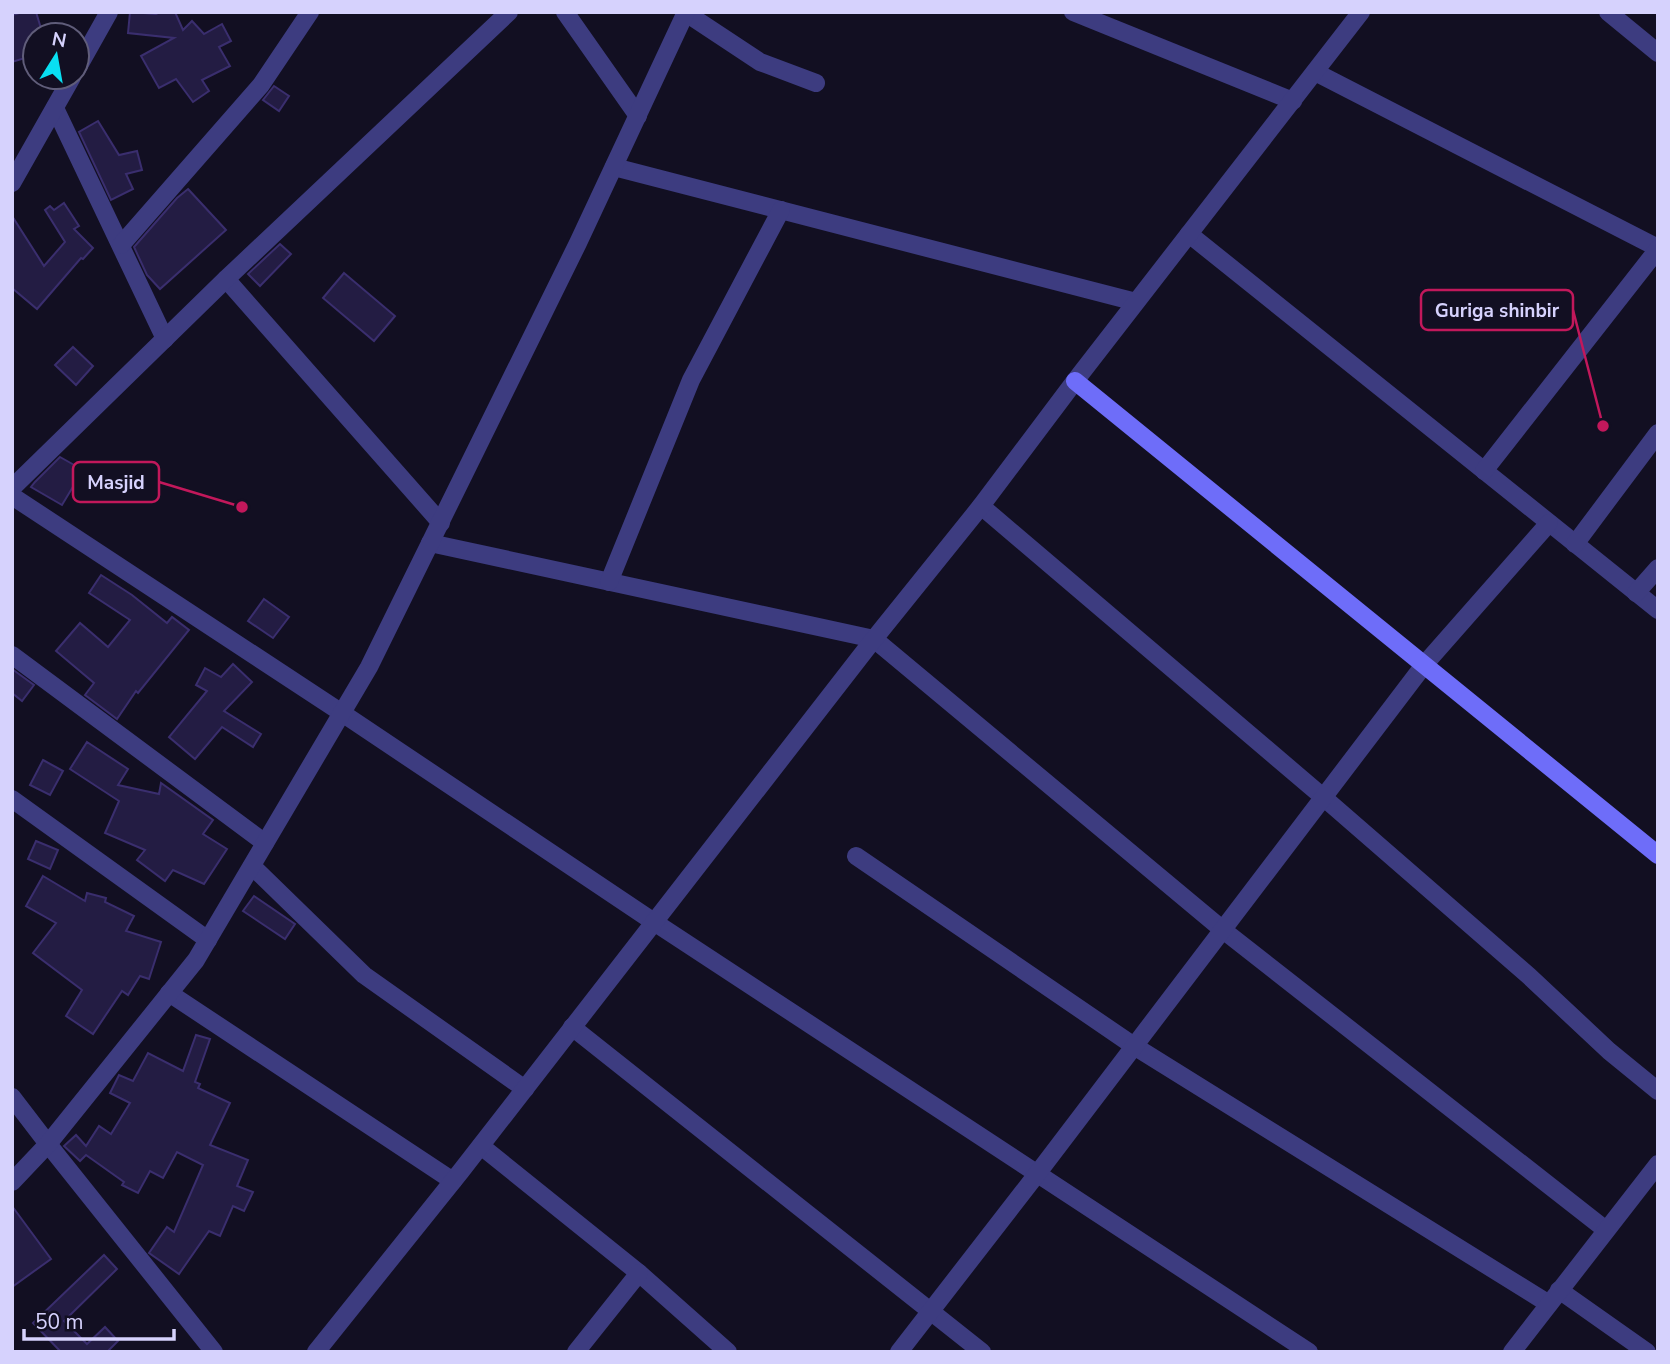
<svg xmlns="http://www.w3.org/2000/svg" width="1670" height="1364" font-family="'Nunito Sans',sans-serif">
  <rect width="100%" height="100%" fill="#120f22"/>
  <g fill="#231c43" stroke="#3a2e6e" stroke-width="2">
    <polygon points="23,12 36,12 43,35 35,35 35,55 12,62 12,15"/>
    <polygon points="130,12 156,14 160,12 175,12 183,30 192,21 204,34 222,24 231,41 219,47 230,66 202,80 209,91 193,102 176,79 159,88 141,56 174,38 128,33"/>
    <polygon points="274,86 289,96 279,111 263,100"/>
    <polygon points="98,121 119,155 137,151 142,170 126,174 133,189 111,200 79,132"/>
    <polygon points="188,189 226,230 160,289 147,275 134,247 177,198"/>
    <polygon points="64,203 79,226 74,229 93,248 83,259 81,258 37,309 12,288 12,216 44,266 65,242 45,210 50,206 54,210"/>
    <polygon points="280,244 291,254 260,286 248,274"/>
    <polygon points="344,273 395,316 374,341 323,298"/>
    <polygon points="73,347 93,366 76,385 55,365"/>
    <polygon points="60,457 83,470 62,505 31,487 35,482"/>
    <polygon points="101,575 132,595 167,623 172,617 189,630 138,693 136,691 117,719 85,695 94,683 56,651 80,623 108,647 130,620 89,593"/>
    <polygon points="264,599 289,617 273,638 248,621"/>
    <polygon points="233,664 252,682 224,711 261,734 253,747 222,727 195,759 169,737 207,691 196,685 205,668 221,677"/>
    <polygon points="12,669 34,685 22,701 12,693"/>
    <polygon points="87,742 128,769 118,785 159,794 161,783 213,820 203,834 227,849 204,884 173,870 165,881 137,860 145,850 105,833 119,801 70,769"/>
    <polygon points="43,760 63,771 50,795 30,785"/>
    <polygon points="36,841 58,850 50,869 28,859"/>
    <polygon points="43,876 85,901 87,893 106,898 105,902 134,916 126,931 161,942 149,979 140,976 128,995 122,991 93,1034 66,1016 82,990 33,953 56,923 26,906"/>
    <polygon points="254,896 295,924 285,939 243,911"/>
    <polygon points="196,1035 210,1039 195,1082 200,1084 198,1088 230,1103 210,1145 248,1160 237,1186 253,1192 244,1211 233,1206 220,1236 209,1231 179,1274 149,1253 167,1227 174,1232 203,1165 177,1152 163,1178 150,1171 138,1193 122,1185 124,1182 86,1155 80,1161 64,1146 76,1135 86,1146 99,1126 111,1134 130,1103 110,1093 119,1075 133,1081 148,1053 183,1071"/>
    <polygon points="12,1206 51,1259 12,1287"/>
    <polygon points="104,1255 117,1269 64,1321 87,1344 105,1327 118,1341 107,1352 61,1352 33,1323"/>
  </g>
  <g fill="none" stroke-linecap="round" stroke-linejoin="round">
    <g stroke="#3d3c80" stroke-width="18">
      <polyline points="565,12 638,116"/>
      <polyline points="1073,12 1293,101"/>
      <polyline points="1608,12 1658,53"/>
      <polyline points="686,13 760,62 816,83"/>
      <polyline points="77,69 109,12"/>
      <polyline points="1315,72 1658,248"/>
      <polyline points="55,108 165,339"/>
      <polyline points="614,167 1136,302"/>
      <polyline points="12,183 72,77"/>
      <polyline points="1189,234 1658,610"/>
      <polyline points="121,245 261,85 310,12"/>
      <polyline points="226,279 441,523"/>
      <polyline points="1484,471 1658,249"/>
      <polyline points="12,488 226,279 509,12"/>
      <polyline points="12,496 342,713 654,922 1309,1352"/>
      <polyline points="981,506 1323,797 1529,976 1609,1051 1658,1091"/>
      <polyline points="430,543 874,639 1223,930 1606,1230"/>
      <polyline points="1575,544 1658,433"/>
      <polyline points="609,582 691,380 781,210"/>
      <polyline points="1636,593 1658,568"/>
      <polyline points="12,655 265,843"/>
      <polyline points="12,799 208,940"/>
      <polyline points="856,856 1134,1046 1549,1304"/>
      <polyline points="252,866 364,975 525,1089"/>
      <polyline points="169,993 453,1181"/>
      <polyline points="572,1027 982,1352"/>
      <polyline points="12,1097 48,1144 214,1352"/>
      <polyline points="481,1146 639,1273 728,1352"/>
      <polyline points="12,1182 48,1144 196,960 369,667 578,243 686,12"/>
      <polyline points="1559,1290 1647,1352"/>
      <polyline points="316,1352 461,1171 874,639 981,506 1075,381 1361,12"/>
      <polyline points="576,1352 639,1273"/>
      <polyline points="899,1352 1037,1174 1424,665 1549,523"/>
      <polyline points="1512,1352 1658,1164"/>
    </g>
    <polyline stroke="#6e6df9" stroke-width="18" points="1075,381 1658,855"/>
  </g>
  <path fill="none" stroke="#c2185b" stroke-width="2.5" d="M1603 426L1573 310M242 507L159 482"/>
  <g fill="#c2185b" stroke="#120f22" stroke-width="2.5">
    <circle cx="1603" cy="426" r="7"/>
    <circle cx="242" cy="507" r="7"/>
  </g>
  <g fill="#120f22" stroke="#c2185b" stroke-width="2.5">
    <rect x="1421" y="290" width="152" height="40" rx="7"/>
    <rect x="73" y="462" width="86" height="40" rx="7"/>
  </g>
  <g font-size="19" text-anchor="middle" font-weight="bold" fill="#d6d2fd">
    <text x="1497" y="317">Guriga shinbir</text>
    <text x="116" y="489">Masjid</text>
  </g>
  <rect width="1670" height="1364" fill="none" stroke="#d6d2fd" stroke-width="28"/>
  <g transform="translate(56 56) rotate(11)"><circle r="33" fill="#120f22" stroke="#605d7a" stroke-width="2"/>
  <path d="M0-5L12 26L0 18L-12 26Z" fill="#09dff2"/>
  <text y="-10" font-size="19" font-weight="bold" text-anchor="middle" fill="#d6d2fd">N</text>
  </g>
  <path d="M24 1329v10h150v-10" fill="none" stroke="#d6d2fd" stroke-width="3.5"/>
  <text x="35" y="1329" font-size="21" fill="#d6d2fd" stroke="#120f22" stroke-width="5" paint-order="stroke">50 m</text>
</svg>
